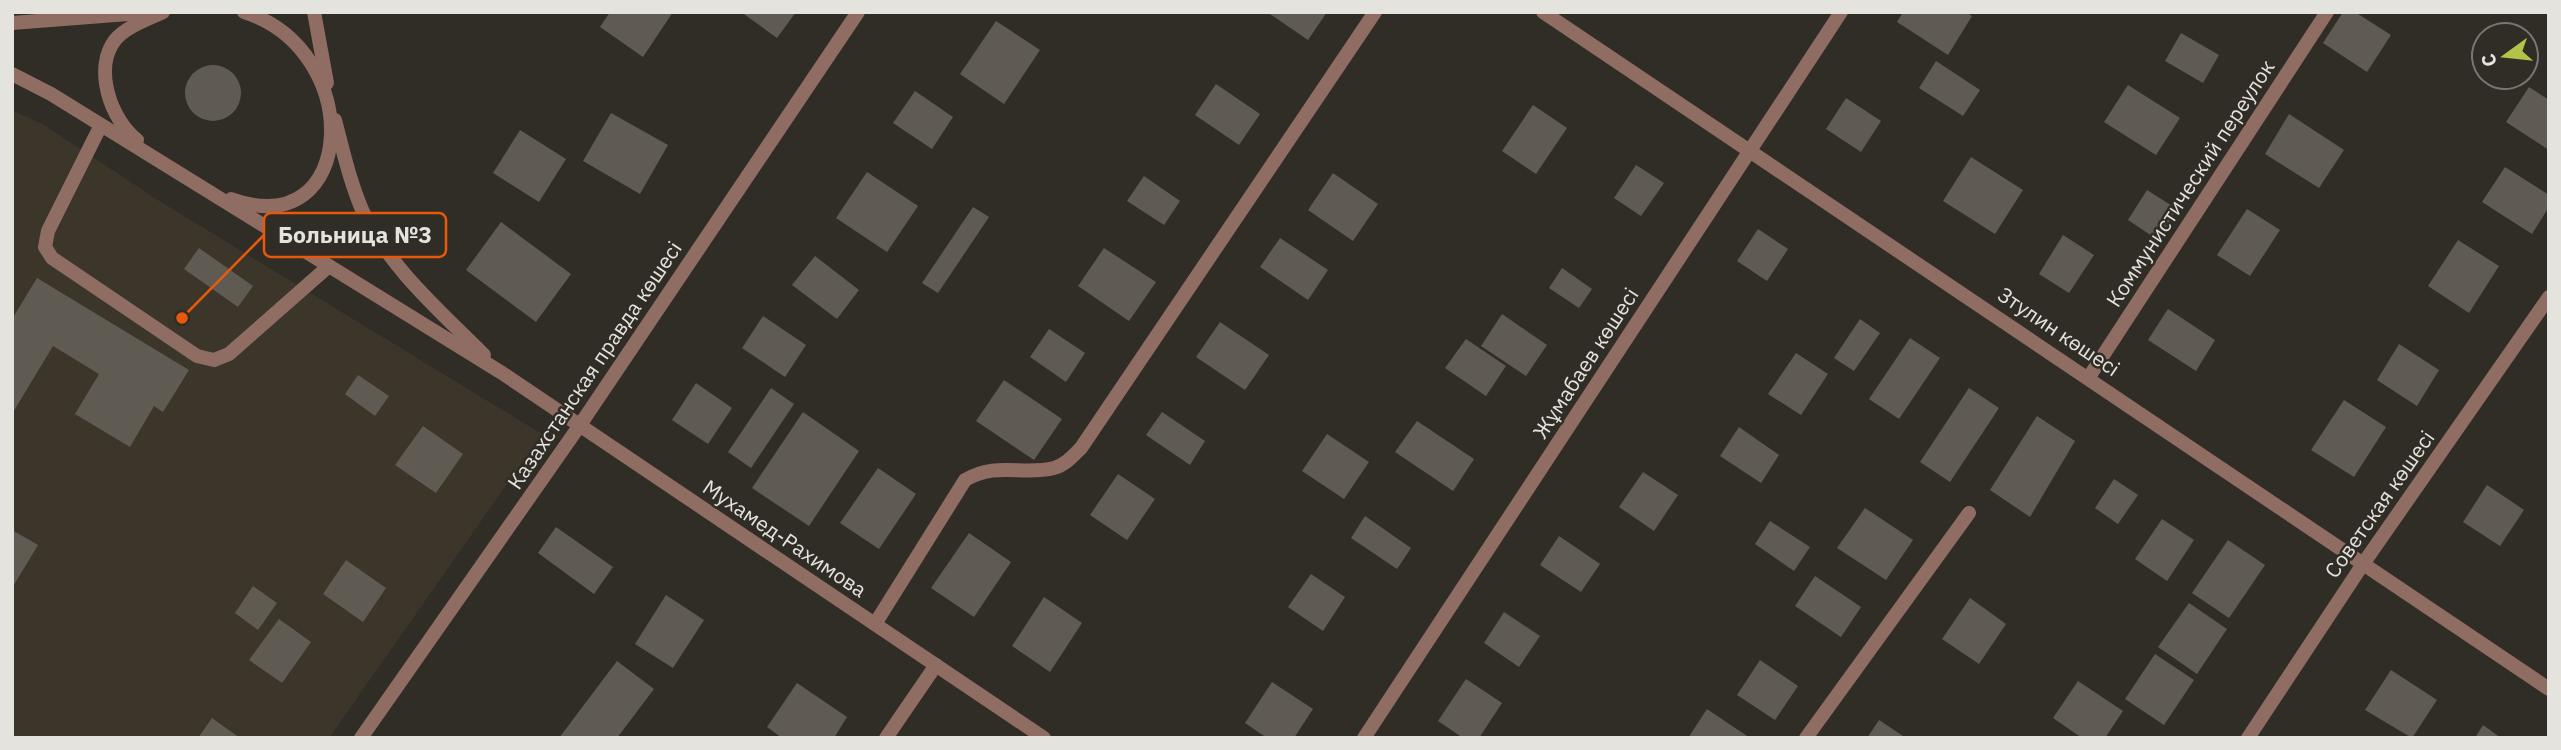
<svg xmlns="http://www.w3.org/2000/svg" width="2561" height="750" font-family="'IBM Plex Sans',sans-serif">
  <rect width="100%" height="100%" fill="#302d26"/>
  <polygon fill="#3b3629" points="12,110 44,125 161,202 542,434 329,738 12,738"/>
  <g fill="#5f5b53">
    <polygon points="610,12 673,12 643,57 600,27"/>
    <polygon points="741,12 796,12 777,38"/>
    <polygon points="1267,12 1327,12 1308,40"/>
    <polygon points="1903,12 1966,12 1972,16 1948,55 1897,22"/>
    <polygon points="2343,12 2355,12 2391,35 2367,72 2323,43"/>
    <polygon points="996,21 1040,50 1004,104 960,74"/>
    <polygon points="2181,33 2219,55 2203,83 2165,61"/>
    <polygon points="1936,61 1980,90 1963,116 1919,88"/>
    <circle cx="213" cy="93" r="28"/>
    <polygon points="1216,84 1260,114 1239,145 1195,115"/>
    <polygon points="2128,85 2180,118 2156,155 2104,122"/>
    <polygon points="2529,87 2549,100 2549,150 2506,122"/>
    <polygon points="915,91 953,117 932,149 893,123"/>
    <polygon points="1846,98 1881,121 1861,152 1826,129"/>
    <polygon points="1533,105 1567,128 1536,174 1502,151"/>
    <polygon points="611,113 668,145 640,194 583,161"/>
    <polygon points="2289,114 2344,150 2319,188 2265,154"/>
    <polygon points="520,130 566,159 539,202 493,173"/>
    <polygon points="1971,157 2023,190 1995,234 1943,201"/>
    <polygon points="1636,165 1664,183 1641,216 1614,198"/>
    <polygon points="2505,167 2549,195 2549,207 2532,234 2482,202"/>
    <polygon points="867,172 918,206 887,252 836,218"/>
    <polygon points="1333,173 1378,204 1353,241 1308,210"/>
    <polygon points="1144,176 1180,201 1164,225 1127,201"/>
    <polygon points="2147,190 2177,209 2158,240 2128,220"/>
    <polygon points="973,207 989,217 938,293 922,283"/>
    <polygon points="2247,209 2280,230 2250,276 2217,255"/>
    <polygon points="501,222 571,274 536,322 466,270"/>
    <polygon points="1758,229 1788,249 1767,281 1737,261"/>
    <polygon points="2063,235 2094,255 2069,293 2039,274"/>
    <polygon points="1280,238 1328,270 1308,300 1260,267"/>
    <polygon points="2458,240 2499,266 2469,313 2428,286"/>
    <polygon points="199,248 253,286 238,307 184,269"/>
    <polygon points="1104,248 1156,282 1129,321 1078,286"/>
    <polygon points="815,256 859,290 837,319 792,285"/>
    <polygon points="1562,268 1592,289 1579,308 1549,288"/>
    <polygon points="37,278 189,370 163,412 154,406 130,447 75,414 99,374 53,346 12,414 12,319"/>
    <polygon points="2168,309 2215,340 2196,371 2148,340"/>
    <polygon points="1502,314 1547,345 1526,376 1481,346"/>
    <polygon points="763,316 806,345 785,377 742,348"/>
    <polygon points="1860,319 1880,333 1854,371 1834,358"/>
    <polygon points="1220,322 1269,355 1245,390 1196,357"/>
    <polygon points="1049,329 1085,353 1066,382 1030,357"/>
    <polygon points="1910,338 1940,358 1899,419 1869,399"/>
    <polygon points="1466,339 1506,366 1486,396 1445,368"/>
    <polygon points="2399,344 2439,370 2417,406 2377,380"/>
    <polygon points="1796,353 1828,374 1801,415 1768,394"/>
    <polygon points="358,375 389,396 375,416 345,394"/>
    <polygon points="1004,380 1062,419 1034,460 976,421"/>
    <polygon points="696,383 732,408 708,444 672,420"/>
    <polygon points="771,388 794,404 751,468 728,452"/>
    <polygon points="1969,388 1999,408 1950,482 1920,462"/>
    <polygon points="2344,400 2386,427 2354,477 2311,450"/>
    <polygon points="803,412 859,451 809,526 752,488"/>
    <polygon points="1162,412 1205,441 1190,465 1146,435"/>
    <polygon points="2037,416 2075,441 2030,517 1990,490"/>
    <polygon points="1417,421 1474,459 1453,491 1395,452"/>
    <polygon points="423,426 463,454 436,493 395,465"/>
    <polygon points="1739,427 1779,455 1761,483 1720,456"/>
    <polygon points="1327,434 1369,462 1344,499 1302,471"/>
    <polygon points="878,468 916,494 879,549 840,523"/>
    <polygon points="1643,472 1678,495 1654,531 1619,507"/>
    <polygon points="1118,474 1155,499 1127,540 1090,515"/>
    <polygon points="2114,479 2138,495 2118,524 2095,508"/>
    <polygon points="2487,485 2524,510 2500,546 2463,522"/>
    <polygon points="1865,508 1913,540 1886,580 1837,548"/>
    <polygon points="1365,516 1411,548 1397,569 1351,538"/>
    <polygon points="2162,519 2194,540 2167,581 2135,559"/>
    <polygon points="1770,521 1810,547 1794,571 1755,544"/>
    <polygon points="556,527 613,567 594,594 538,553"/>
    <polygon points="12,530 38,545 12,588"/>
    <polygon points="969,533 1011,562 974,617 931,588"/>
    <polygon points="1559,536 1600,564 1581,592 1540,565"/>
    <polygon points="2228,540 2265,565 2229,618 2192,593"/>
    <polygon points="346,560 386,588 363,622 323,594"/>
    <polygon points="1311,574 1345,597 1323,631 1288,607"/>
    <polygon points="1815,576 1861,607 1841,637 1795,606"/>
    <polygon points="253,586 277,603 258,630 235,613"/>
    <polygon points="666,595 704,620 673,668 635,644"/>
    <polygon points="1044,597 1082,623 1050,672 1012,646"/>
    <polygon points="1970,598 2006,624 1979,664 1942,639"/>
    <polygon points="2189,603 2227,629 2197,674 2158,647"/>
    <polygon points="1504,612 1540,636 1519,667 1484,643"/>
    <polygon points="279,619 311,642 282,683 249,660"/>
    <polygon points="2155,654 2194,680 2164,725 2125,699"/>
    <polygon points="1760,660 1798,686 1775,720 1737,695"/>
    <polygon points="617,661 654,689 617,738 559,738"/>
    <polygon points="2391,670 2437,700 2412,738 2365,710"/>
    <polygon points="1466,679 1502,703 1479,738 1463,738 1438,721"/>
    <polygon points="2078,681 2123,711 2105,738 2082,738 2053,718"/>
    <polygon points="1272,682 1313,709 1294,738 1267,738 1245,723"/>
    <polygon points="797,683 847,717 834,738 782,738 767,727"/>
    <polygon points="1707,709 1750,738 1688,738"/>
    <polygon points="212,718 240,738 198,738"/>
    <polygon points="1879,720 1906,738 1867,738"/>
    <polygon points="2483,725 2501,738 2475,738"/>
  </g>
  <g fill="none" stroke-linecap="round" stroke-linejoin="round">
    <g stroke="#906d63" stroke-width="14">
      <polyline points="101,125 48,231 45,247 52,258 197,356 214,360 229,354 329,266"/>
      <polyline points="2089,377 2327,12"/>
    </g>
    <g stroke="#906d63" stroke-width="14">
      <polyline points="1543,12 2549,689"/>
      <path d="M875,624L965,480C997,461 1022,476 1054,468C1065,465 1073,456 1081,448L1375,12"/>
      <polyline points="361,738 580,425 858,12"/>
      <polyline points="886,738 936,665"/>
      <polyline points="1364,738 1841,12"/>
      <polyline points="1806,738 1969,513"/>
      <polyline points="2248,738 2363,564 2549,297"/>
    </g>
    <g stroke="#906d63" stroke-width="14">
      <polyline points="314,12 327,83"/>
      <polyline points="12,23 154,12"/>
      <polyline points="12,74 51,94 502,373 1044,738"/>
      <path d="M335,120C343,151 350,182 363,212C389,267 441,312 484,355"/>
      <path d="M137,140C111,120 93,69 115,40C127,26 147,20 163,12"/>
      <path d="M231,199C358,245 366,50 244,12"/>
    </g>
  </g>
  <g text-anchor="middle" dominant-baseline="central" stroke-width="5" stroke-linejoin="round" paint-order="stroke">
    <g font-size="21" fill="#e5e3de" stroke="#302d26">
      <text transform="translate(2190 183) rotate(-57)">Коммунистический переулок</text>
      <text transform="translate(2059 331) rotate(34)">Зтулин көшесі</text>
      <text transform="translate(1585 363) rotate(-57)">Жұмабаев көшесі</text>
      <text transform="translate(594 365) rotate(-56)">Казахстанская правда көшесі</text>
      <text transform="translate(2379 504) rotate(-55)">Советская көшесі</text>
      <text transform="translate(785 538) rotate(34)">Мухамед-Рахимова</text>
    </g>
  </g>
  <path fill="none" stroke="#e8590c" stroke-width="2.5" d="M182 318L264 235"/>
  <circle fill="#e8590c" stroke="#302d26" stroke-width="2.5" cx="182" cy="318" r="7"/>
  <rect fill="#302d26" stroke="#e8590c" stroke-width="2.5" x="264" y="213" width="182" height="44" rx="7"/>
  <g font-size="23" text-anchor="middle" font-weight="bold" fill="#e5e3de">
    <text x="355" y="243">Больница №3</text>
  </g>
  <rect width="2561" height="750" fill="none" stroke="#e5e3de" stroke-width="28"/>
  <g transform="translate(2505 56) rotate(255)"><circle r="33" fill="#302d26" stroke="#787670" stroke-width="2"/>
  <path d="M0-5L12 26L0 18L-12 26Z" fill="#b5c249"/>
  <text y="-10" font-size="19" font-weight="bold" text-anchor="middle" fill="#e5e3de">С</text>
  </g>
</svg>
